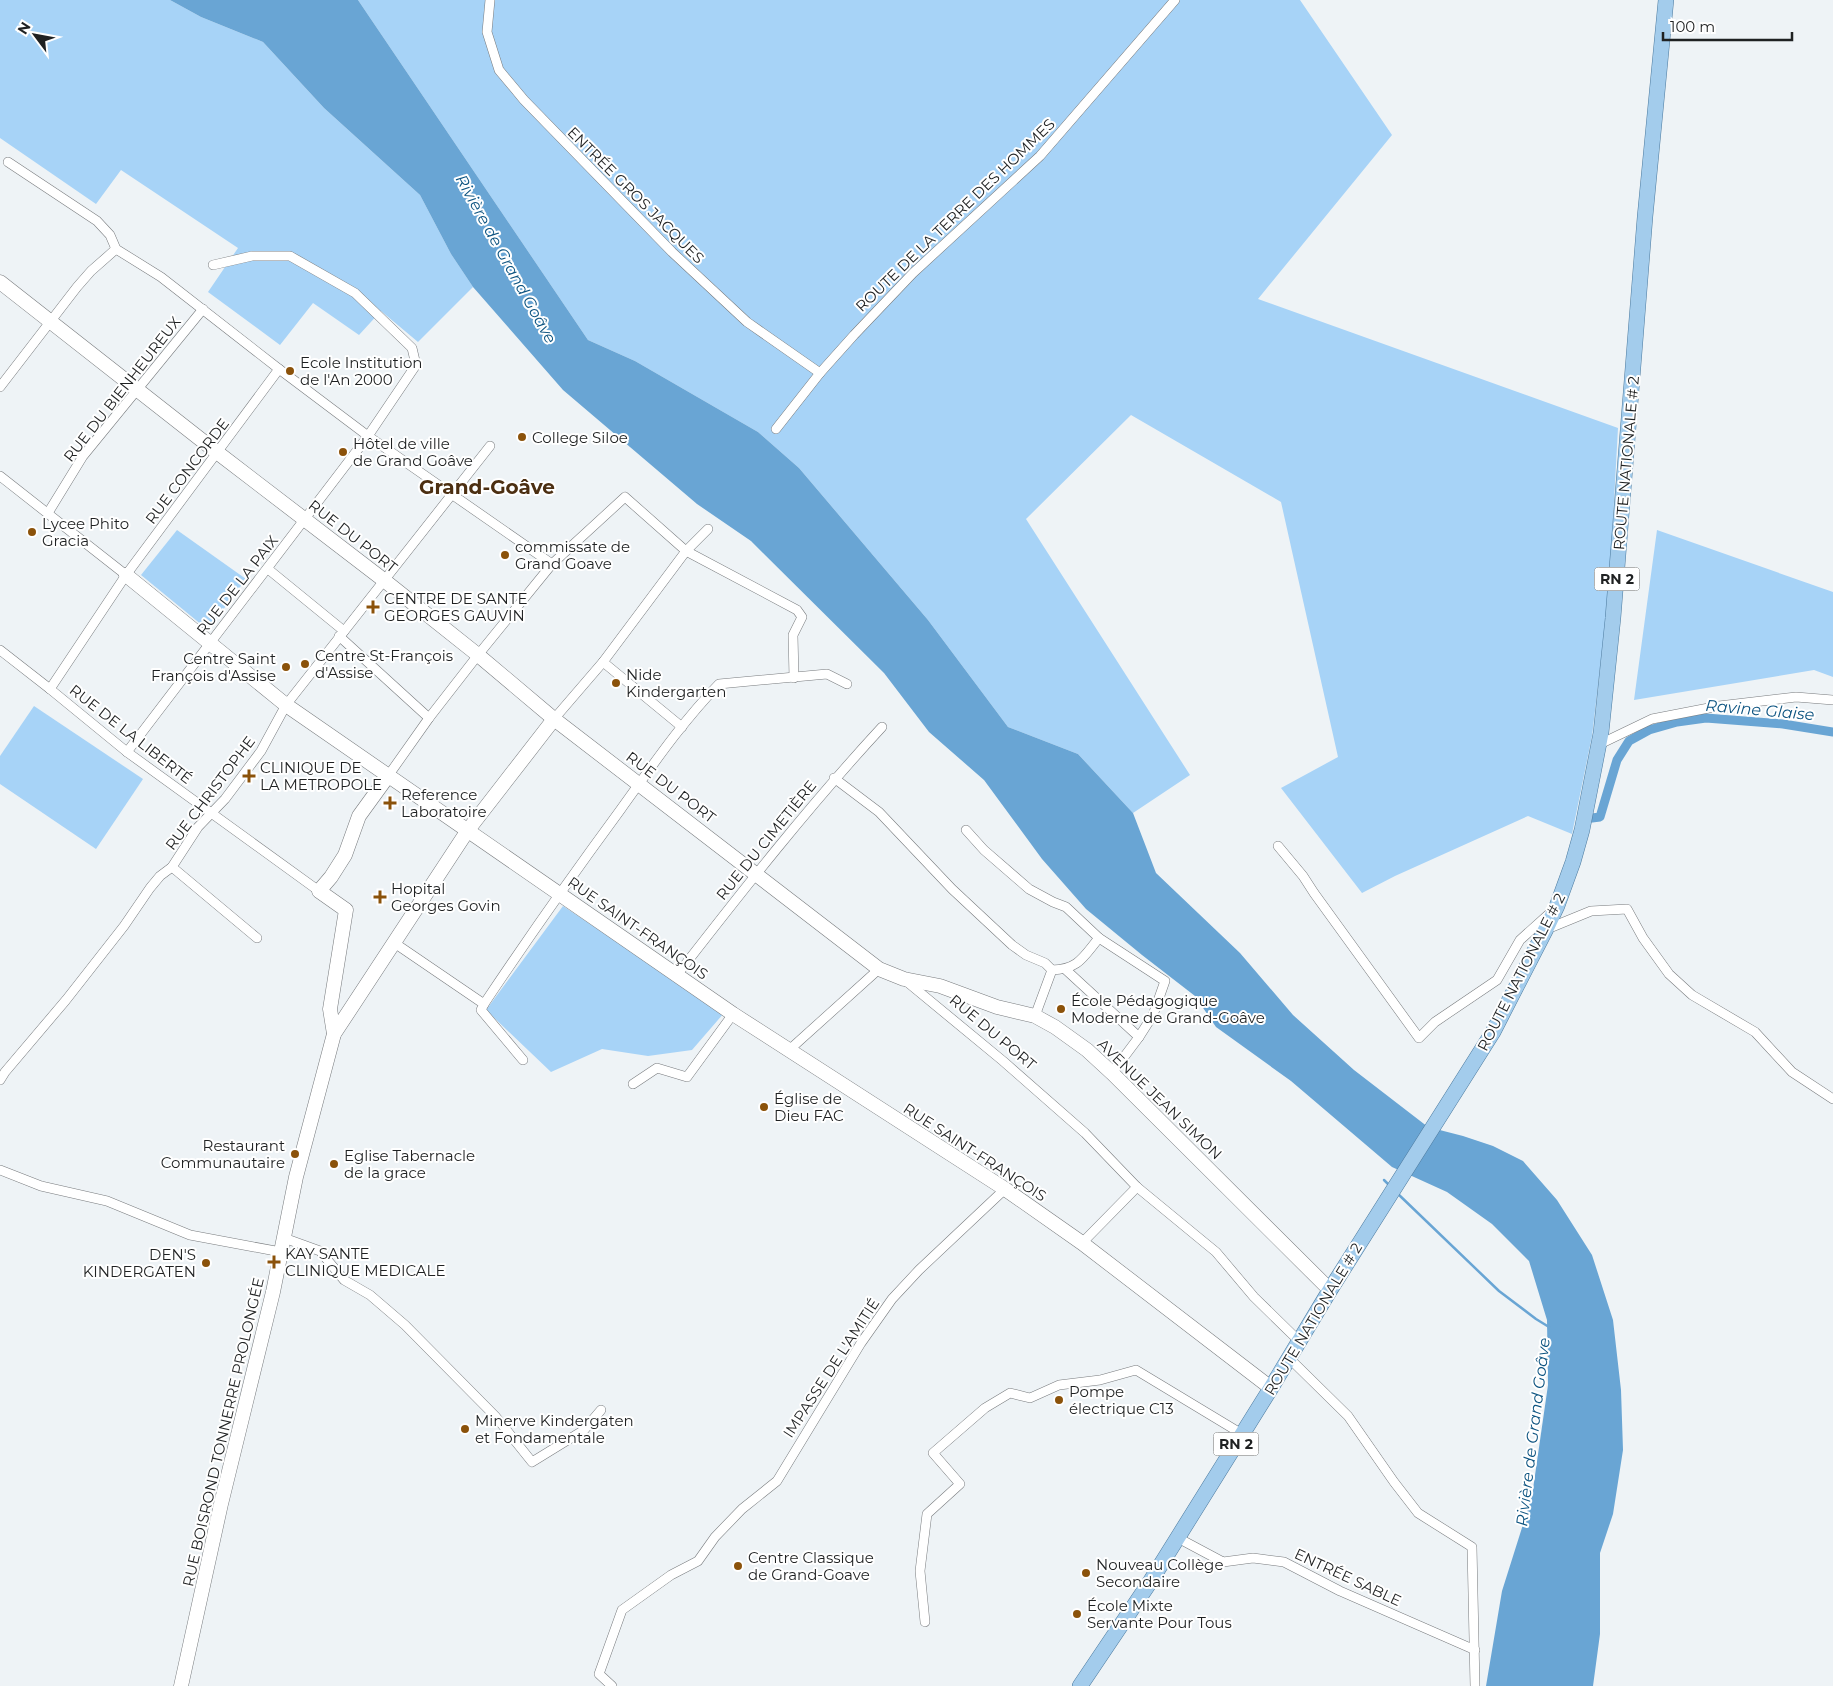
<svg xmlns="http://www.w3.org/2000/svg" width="1833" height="1686" font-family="Montserrat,sans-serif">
  <rect width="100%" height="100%" fill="#eef3f6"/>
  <g fill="#a7d3f7">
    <polygon points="0,0 170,0 201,17 263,42 324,108 420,195 451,254 473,287 418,342 381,311 359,335 313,303 280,345 208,292 238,248 121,170 96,204 0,138"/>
    <polygon points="358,0 1300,0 1392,135 1258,299 1618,428 1609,592 1592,736 1572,834 1528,816 1395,876 1362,893 1281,788 1338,757 1281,502 1131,415 1026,519 1190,775 1133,813 1078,754 1008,727 928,620 799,468 758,432 635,361 588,340"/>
    <polygon points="177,530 246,579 208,630 141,575"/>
    <polygon points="1657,530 1833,592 1833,677 1814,670 1634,700"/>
    <polygon points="34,706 143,779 96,849 0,784 0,756"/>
    <polygon points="563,906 724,1013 692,1050 648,1056 602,1049 551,1072 486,1010"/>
  </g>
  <polygon fill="#69a5d4" points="170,0 358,0 588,340 635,361 758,432 799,468 928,620 1008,727 1078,754 1133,813 1156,873 1240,953 1293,1015 1354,1070 1428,1127 1463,1136 1493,1146 1523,1161 1557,1200 1592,1255 1613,1320 1621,1390 1623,1450 1613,1514 1600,1553 1600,1634 1593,1686 1486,1686 1502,1591 1532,1496 1548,1385 1547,1320 1529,1261 1492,1224 1447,1192 1392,1167 1291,1081 1216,1027 1195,996 1142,955 1086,909 1042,859 984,780 929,732 884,673 751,541 697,504 563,390 473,287 451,254 420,195 324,108 263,42 201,17"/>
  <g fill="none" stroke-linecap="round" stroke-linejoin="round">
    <g stroke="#69a5d4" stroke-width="2.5">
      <polyline points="1384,1180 1390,1186"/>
      <polyline points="1397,1193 1499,1291 1536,1319 1549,1327"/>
    </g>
    <polyline stroke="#69a5d4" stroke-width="9" points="1592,818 1600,817 1617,760 1629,741 1649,730 1677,722 1706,718 1783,724 1833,732"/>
    <defs>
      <g id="street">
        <polyline points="490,0 487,32 499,70 524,100 672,252 747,322 820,373"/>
        <polyline points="8,162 97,221 110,235 116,249 161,277 279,369 368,436 552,564"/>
        <polyline points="0,387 77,287 91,271 116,249"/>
        <polyline points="776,429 820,373 854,335 913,273 1040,156 1175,0"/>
        <polyline points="0,476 126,575"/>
        <polyline points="48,513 83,456 203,309"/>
        <polyline points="268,569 344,631"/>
        <polyline points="339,636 429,718"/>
        <polyline points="0,650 50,689 127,752 319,891"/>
        <polyline points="603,662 682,727"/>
        <polyline points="50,689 126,575 279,369"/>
        <polyline points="554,719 603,662 686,551 708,529"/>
        <polyline points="1600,744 1652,719 1719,706 1796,697 1833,700"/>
        <polyline points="127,752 368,436 416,365 412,348 355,293 290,256 252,256 213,265"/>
        <polyline points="388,776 429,718 478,655 552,564 625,497 686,551 797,610 802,617 793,635 794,678"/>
        <polyline points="834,778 879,812 952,889 1012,945 1026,955 1045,963 1052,970"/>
        <polyline points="966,830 984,850 1029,889 1053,902 1066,907 1099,938 1165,981 1153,1015 1139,1037 1112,1073"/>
        <polyline points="1278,846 1303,876 1314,893 1419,1038 1435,1022 1497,980 1520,940 1550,913"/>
        <polyline points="172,867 257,938"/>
        <polyline points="1547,929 1591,911 1627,909 1643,938 1669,974 1692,995 1755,1032 1792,1072 1833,1099"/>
        <polyline points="393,942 484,1004 481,1010 523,1060"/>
        <polyline points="1065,969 1139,1037"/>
        <path d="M677,975C743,890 809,806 882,727"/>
        <polyline points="906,981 1003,1061 1085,1133 1137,1187 1216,1252 1254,1297 1299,1341"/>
        <path d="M484,1004C528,938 574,873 621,809C652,766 682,722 719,684L827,674L847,684"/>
        <path d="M1035,1016L1052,970C1079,969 1083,957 1099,938"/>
        <polyline points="788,1051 879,969"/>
        <polyline points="0,1080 5,1072 66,1000 124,926 150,888 160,876 172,867 198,827 225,799 261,751 286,705 490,446"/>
        <polyline points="633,1084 657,1068 687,1077 733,1014"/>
        <polyline points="0,1170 41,1186 107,1201 190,1235 281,1252"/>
        <polyline points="284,1238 320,1251 344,1280 370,1295 405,1325 496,1417 532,1462 584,1430 601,1410"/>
        <polyline points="1082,1243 1137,1187"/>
        <polyline points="1289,1358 1348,1416 1394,1482 1418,1513 1472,1547 1475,1686"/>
        <polyline points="1178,1538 1223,1562 1253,1558 1284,1562 1340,1591 1475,1650"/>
        <polyline points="925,1622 920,1571 927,1514 960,1484 933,1453 985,1408 1010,1393 1030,1398 1059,1385 1100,1380 1136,1370 1242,1434"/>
        <polyline points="612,1686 599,1674 622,1610 671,1575 698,1561 715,1537 742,1509 777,1481 861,1343 892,1299 919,1270 1005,1189"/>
      </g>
      <g id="secondary">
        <polyline points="0,282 218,453 385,581 478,655 554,719 879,969 904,979 940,986 997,1007 1035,1016 1055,1027 1087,1050 1112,1073 1330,1290"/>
        <polyline points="126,575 286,705 733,1014 1005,1189 1082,1243 1271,1388"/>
        <polyline points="334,1034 330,1009 346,910 319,891 331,877 345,855 359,816 388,776"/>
        <polyline points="181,1686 221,1504 273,1292 296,1177 334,1034 468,830 554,719"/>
      </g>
      <polyline id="primary" points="1080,1686 1150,1582 1271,1388 1330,1290 1493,1032 1546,929 1557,906 1573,862 1582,830 1601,733 1613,618 1645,217 1666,0"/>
    </defs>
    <use href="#street" stroke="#787b7e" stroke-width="10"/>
    <use href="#secondary" stroke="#787b7e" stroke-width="15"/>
    <use href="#primary" stroke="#4c7a9e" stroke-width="16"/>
    <use href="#street" stroke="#fff" stroke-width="9"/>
    <use href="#secondary" stroke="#fff" stroke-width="14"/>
    <use href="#primary" stroke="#a3ccec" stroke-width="15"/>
  </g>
  <g fill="#8b520a" stroke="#fff" stroke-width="2">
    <circle cx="290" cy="371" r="5"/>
    <circle cx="522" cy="437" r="5"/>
    <circle cx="343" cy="452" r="5"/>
    <circle cx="32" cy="532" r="5"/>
    <circle cx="505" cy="555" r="5"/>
    <path d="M370.5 599.5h5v5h5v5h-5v5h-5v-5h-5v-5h5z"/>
    <circle cx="305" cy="664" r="5"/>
    <circle cx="286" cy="667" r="5"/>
    <circle cx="616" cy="683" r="5"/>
    <path d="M246.5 768.5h5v5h5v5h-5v5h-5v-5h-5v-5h5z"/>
    <path d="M387.5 795.5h5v5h5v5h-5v5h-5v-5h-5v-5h5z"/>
    <path d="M377.5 889.5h5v5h5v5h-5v5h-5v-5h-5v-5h5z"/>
    <circle cx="1061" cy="1009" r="5"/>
    <circle cx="764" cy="1107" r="5"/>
    <circle cx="295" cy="1154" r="5"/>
    <circle cx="334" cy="1164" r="5"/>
    <path d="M271.5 1254.5h5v5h5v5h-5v5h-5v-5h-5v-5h5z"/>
    <circle cx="206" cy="1263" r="5"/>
    <circle cx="1059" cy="1400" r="5"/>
    <circle cx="465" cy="1429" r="5"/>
    <circle cx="738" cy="1566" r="5"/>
    <circle cx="1086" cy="1573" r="5"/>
    <circle cx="1077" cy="1614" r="5"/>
  </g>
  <g text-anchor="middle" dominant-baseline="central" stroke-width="4" stroke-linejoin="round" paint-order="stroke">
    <g fill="#fff" stroke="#626464" stroke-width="1">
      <rect x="1594.5" y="567.5" width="45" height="23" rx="4"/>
      <rect x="1213.5" y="1432.5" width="45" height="23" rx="4"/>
    </g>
    <g font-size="14" font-weight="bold" fill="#1f2122">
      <text x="1617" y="579">RN 2</text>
      <text x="1236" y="1444">RN 2</text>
    </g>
    <g font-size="15" fill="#1f2122" stroke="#fff">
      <text transform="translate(636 195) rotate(45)">ENTRÉE GROS JACQUES</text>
      <text transform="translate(955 215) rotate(-44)">ROUTE DE LA TERRE DES HOMMES</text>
      <text transform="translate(122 389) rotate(-52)">RUE DU BIENHEUREUX</text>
      <text transform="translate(1626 463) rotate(-85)">ROUTE NATIONALE # 2</text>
      <text transform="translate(187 471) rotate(-53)">RUE CONCORDE</text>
      <text transform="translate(353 536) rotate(38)">RUE DU PORT</text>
      <text transform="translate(237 585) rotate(-52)">RUE DE LA PAIX</text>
      <text transform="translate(131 734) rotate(38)">RUE DE LA LIBERTÉ</text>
      <text transform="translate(671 787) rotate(37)">RUE DU PORT</text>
      <text transform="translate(210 793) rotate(-53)">RUE CHRISTOPHE</text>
      <text transform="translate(766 840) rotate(-51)">RUE DU CIMETIÈRE</text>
      <text transform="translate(638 928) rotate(35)">RUE SAINT-FRANÇOIS</text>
      <text transform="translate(1521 972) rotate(-63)">ROUTE NATIONALE # 2</text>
      <text transform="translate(993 1032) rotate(40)">RUE DU PORT</text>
      <text transform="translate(1160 1099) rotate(44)">AVENUE JEAN SIMON</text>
      <text transform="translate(975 1152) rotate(33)">RUE SAINT-FRANÇOIS</text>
      <text transform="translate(1313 1319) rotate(-59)">ROUTE NATIONALE # 2</text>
      <text transform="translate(831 1368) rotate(-57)">IMPASSE DE L'AMITIÉ</text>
      <text transform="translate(223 1432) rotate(-77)">RUE BOISROND TONNERRE PROLONGÉE</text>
      <text transform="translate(1348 1577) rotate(25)">ENTRÉE SABLE</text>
    </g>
    <g font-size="15" fill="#1f2122" stroke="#fff" text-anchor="start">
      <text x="300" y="362">Ecole Institution<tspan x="300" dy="17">de l'An 2000</tspan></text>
      <text x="532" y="437">College Siloe</text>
      <text x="353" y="443">Hôtel de ville<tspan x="353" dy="17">de Grand Goâve</tspan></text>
      <text x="42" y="523">Lycee Phito<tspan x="42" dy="17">Gracia</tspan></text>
      <text x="515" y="546">commissate de<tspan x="515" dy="17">Grand Goave</tspan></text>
      <text x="384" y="598">CENTRE DE SANTE<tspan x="384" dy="17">GEORGES GAUVIN</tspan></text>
      <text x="315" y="655">Centre St-François<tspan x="315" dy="17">d'Assise</tspan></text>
      <text x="276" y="658" text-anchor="end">Centre Saint<tspan x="276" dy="17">François d'Assise</tspan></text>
      <text x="626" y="674">Nide<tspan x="626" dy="17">Kindergarten</tspan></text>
      <text x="260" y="767">CLINIQUE DE<tspan x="260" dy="17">LA METROPOLE</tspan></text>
      <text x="401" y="794">Reference<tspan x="401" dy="17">Laboratoire</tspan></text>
      <text x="391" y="888">Hopital<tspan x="391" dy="17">Georges Govin</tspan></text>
      <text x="1071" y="1000">École Pédagogique<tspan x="1071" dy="17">Moderne de Grand-Goâve</tspan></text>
      <text x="774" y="1098">Église de<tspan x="774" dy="17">Dieu FAC</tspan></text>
      <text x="285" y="1145" text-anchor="end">Restaurant<tspan x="285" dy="17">Communautaire</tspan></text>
      <text x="344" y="1155">Eglise Tabernacle<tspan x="344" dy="17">de la grace</tspan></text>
      <text x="285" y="1253">KAY SANTE<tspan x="285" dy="17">CLINIQUE MEDICALE</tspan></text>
      <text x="196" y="1254" text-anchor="end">DEN'S<tspan x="196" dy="17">KINDERGATEN</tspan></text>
      <text x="1069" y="1391">Pompe<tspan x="1069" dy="17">électrique C13</tspan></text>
      <text x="475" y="1420">Minerve Kindergaten<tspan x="475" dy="17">et Fondamentale</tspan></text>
      <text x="748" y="1557">Centre Classique<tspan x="748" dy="17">de Grand-Goave</tspan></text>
      <text x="1096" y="1564">Nouveau Collège<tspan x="1096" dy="17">Secondaire</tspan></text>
      <text x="1087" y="1605">École Mixte<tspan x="1087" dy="17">Servante Pour Tous</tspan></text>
    </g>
    <g font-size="16" font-style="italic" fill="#0d5481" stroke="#fff">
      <text transform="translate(506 259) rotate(61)">Rivière de Grand Goâve</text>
      <text transform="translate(1760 710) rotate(5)">Ravine Glaise</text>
      <text transform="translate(1533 1432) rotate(-83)">Rivière de Grand Goâve</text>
    </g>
    <g font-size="20" font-weight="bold" fill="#4c2f12" stroke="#fff">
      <text x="487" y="487">Grand-Goâve</text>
    </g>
  </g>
  <g transform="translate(35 35) rotate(302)" stroke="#ffffff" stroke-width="4" paint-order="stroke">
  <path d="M0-4L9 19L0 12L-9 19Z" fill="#1f2122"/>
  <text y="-8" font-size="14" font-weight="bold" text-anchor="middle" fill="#1f2122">N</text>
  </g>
  <path d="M1663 32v8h129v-8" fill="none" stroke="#1f2122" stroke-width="2.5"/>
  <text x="1670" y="32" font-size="15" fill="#1f2122" stroke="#ffffff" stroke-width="4" paint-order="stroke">100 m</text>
</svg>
